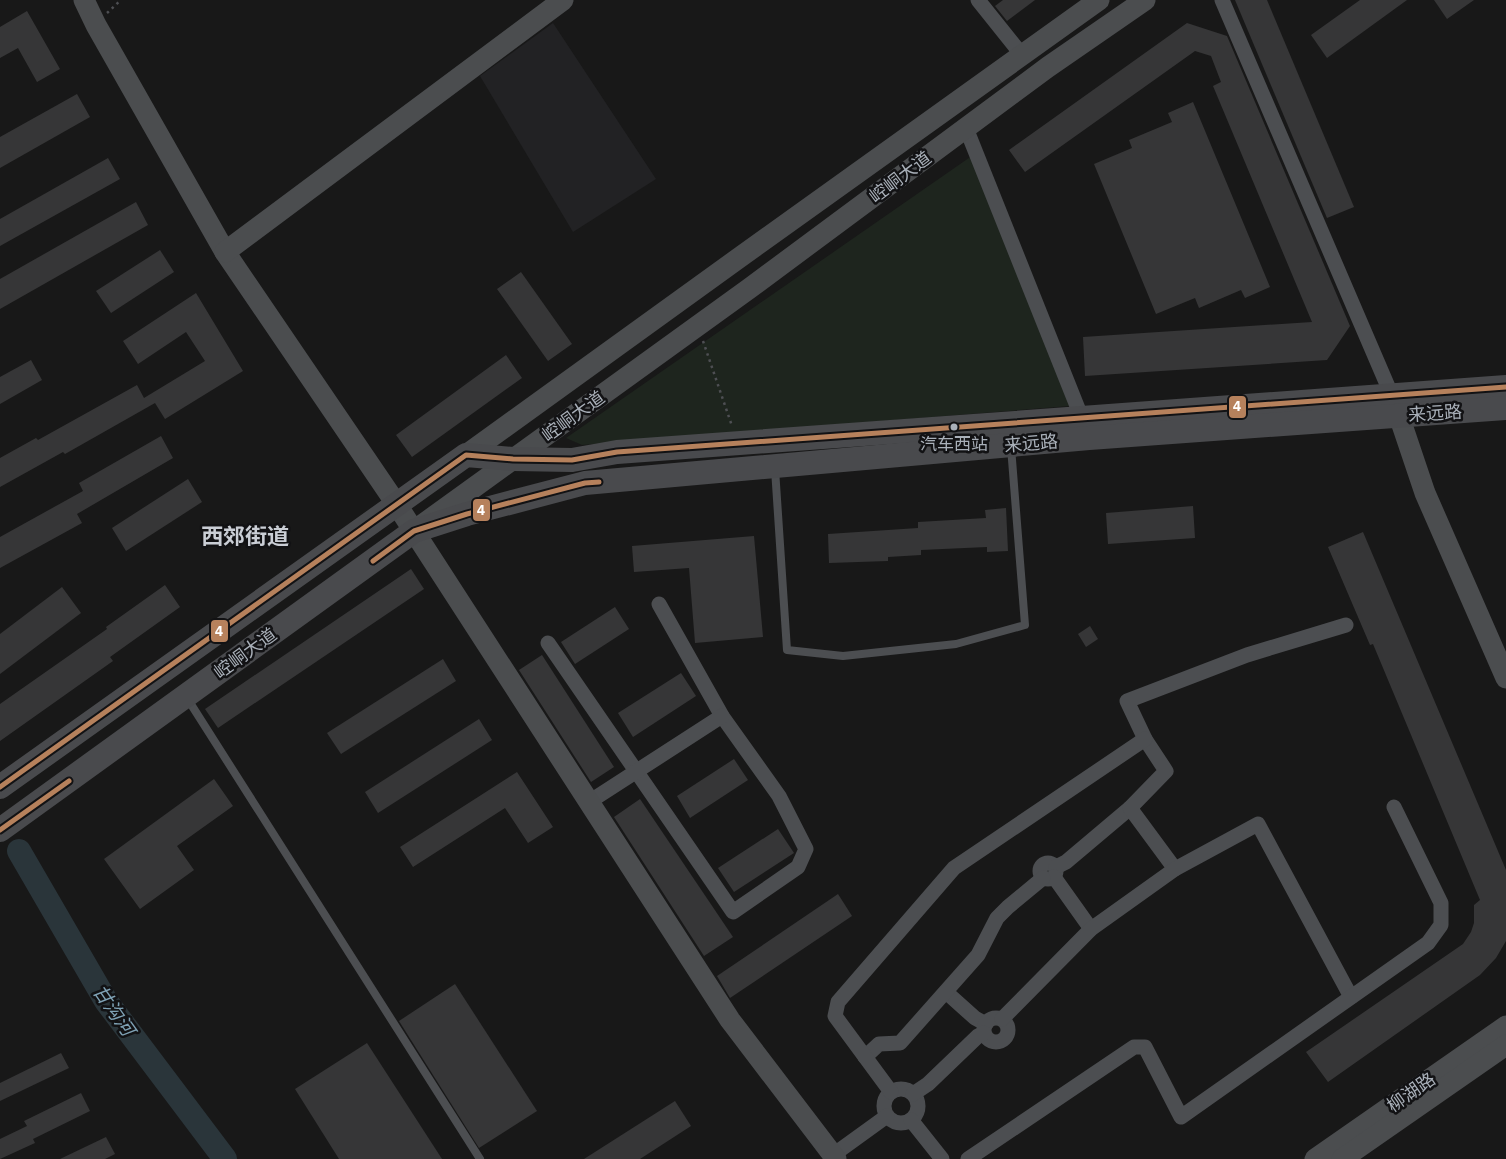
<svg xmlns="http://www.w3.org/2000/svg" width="1506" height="1159" font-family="'IBM Plex Sans','Noto Sans SC',sans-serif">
  <rect width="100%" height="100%" fill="#181818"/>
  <polygon fill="#222224" points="553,23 656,179 573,232 480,76"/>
  <polygon fill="#1e251e" points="976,153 1070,406 582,445 566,438"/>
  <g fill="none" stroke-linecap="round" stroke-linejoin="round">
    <polyline stroke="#2a353a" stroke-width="24" points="19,851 106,1001 225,1159"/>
  </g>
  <g fill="#363637">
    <polygon points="1003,0 1035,0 1007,21 995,6"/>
    <polygon points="1235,0 1267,0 1354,207 1327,218"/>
    <polygon points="1360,0 1407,0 1327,58 1311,35"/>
    <polygon points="1434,0 1474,0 1447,19"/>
    <polygon points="27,11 60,69 37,82 18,48 0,58 0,27"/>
    <polygon points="1187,23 1227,36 1350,326 1327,360 1085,376 1083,337 1312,322 1213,86 1221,82 1211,56 1195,51 1025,172 1009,150"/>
    <polygon points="77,94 90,117 0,168 0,137"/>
    <polygon points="1193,102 1270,287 1245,298 1241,290 1199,308 1195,298 1156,314 1094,164 1132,148 1129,140 1172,122 1168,113"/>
    <polygon points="108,158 120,179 0,246 0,219"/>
    <polygon points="136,202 148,225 0,309 0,279"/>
    <polygon points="160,250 174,272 111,313 96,291"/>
    <polygon points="521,272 572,344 548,361 497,289"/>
    <polygon points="196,293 243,371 165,419 155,403 65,454 63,452 0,487 0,458 36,438 38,440 137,385 144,398 205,361 186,332 138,364 123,341"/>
    <polygon points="506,355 522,378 412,457 396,435"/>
    <polygon points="31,360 42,380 0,404 0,377"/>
    <polygon points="161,436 173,458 77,514 82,523 0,568 0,537 83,491 79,483"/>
    <polygon points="188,479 202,502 126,551 112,528"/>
    <polygon points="1193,506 1195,538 1108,544 1106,513"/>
    <polygon points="1006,508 1008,551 987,552 987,547 921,550 921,555 888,557 888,561 829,563 828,534 918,528 918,522 986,518 985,510"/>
    <polygon points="1363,532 1506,870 1506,941 1496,958 1480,975 1328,1082 1306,1052 1463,944 1471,932 1474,923 1474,905 1480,900 1373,644 1370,645 1328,547"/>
    <polygon points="754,536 763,637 695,643 689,568 634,572 632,546"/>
    <polygon points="411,569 424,589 218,728 205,709"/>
    <polygon points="165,585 180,607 110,657 113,661 0,741 0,704 107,629 106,627"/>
    <polygon points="62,587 81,613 0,674 0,634"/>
    <polygon points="615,607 629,629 575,664 561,642"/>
    <polygon points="1090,626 1098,639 1086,647 1078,634"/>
    <polygon points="542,655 614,767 591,782 519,670"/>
    <polygon points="443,659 456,681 341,754 327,733"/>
    <polygon points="681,673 696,696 633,737 618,713"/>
    <polygon points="479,719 492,740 378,813 365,792"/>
    <polygon points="734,759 748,780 690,818 677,796"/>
    <polygon points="517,772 553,827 528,843 505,808 413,867 400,847"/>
    <polygon points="214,779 233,806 177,846 194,870 140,909 104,859"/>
    <polygon points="640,799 733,937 704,956 614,817"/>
    <polygon points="778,829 794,853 734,892 718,868"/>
    <polygon points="838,894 852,916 730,998 717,976"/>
    <polygon points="455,984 537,1111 479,1148 399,1021"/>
    <polygon points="367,1043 442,1159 339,1159 295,1089"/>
    <polygon points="61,1053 69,1068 0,1101 0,1083"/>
    <polygon points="81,1093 90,1111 33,1139 35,1143 0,1159 0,1139 27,1126 24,1121"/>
    <polygon points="675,1101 691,1126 640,1159 584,1159"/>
    <polygon points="106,1137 115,1154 105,1159 60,1159"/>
  </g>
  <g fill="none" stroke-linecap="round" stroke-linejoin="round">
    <g stroke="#4e4f53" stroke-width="2.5" stroke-dasharray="2.5 4" stroke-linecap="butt">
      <polyline points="107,13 121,0"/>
      <polyline points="703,341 732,426"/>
    </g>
    <g stroke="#4c4e51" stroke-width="8">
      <polyline points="775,469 787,650 843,656 956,644 1025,625 1011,447"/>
      <polyline points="187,698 480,1159"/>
    </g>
    <g stroke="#4c4e51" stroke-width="15">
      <polyline points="978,0 1022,55"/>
      <polyline points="1222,0 1392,396"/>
      <polyline points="966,128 1085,426"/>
      <polyline points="548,643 733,912 798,867 806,849 779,796 722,716 659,604"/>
      <polyline points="589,802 722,716"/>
      <circle cx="1048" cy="871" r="8"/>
      <polyline points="1056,867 1066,862 1130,808"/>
      <polyline points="1175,869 1130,808 1166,771 1145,739 1127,701 1247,655 1346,625"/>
      <polyline points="1054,877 1091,929"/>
      <polyline points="946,992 975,1018 986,1024"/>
      <circle cx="996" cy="1030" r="12"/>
      <polyline points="1002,1019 1091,929 1175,869 1258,824 1351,997"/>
      <polyline points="865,1057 879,1044 900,1043 978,955 997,918 1008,907 1043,878"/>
      <circle cx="901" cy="1106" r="17"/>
      <polyline points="891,1092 835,1016 838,1002 954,868 1145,739"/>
      <polyline points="913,1094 928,1084 978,1036 984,1033"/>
      <polyline points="911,1120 942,1159"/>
      <polyline points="833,1155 887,1116"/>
      <polyline points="968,1159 1134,1047 1145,1047 1181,1117 1428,943 1441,925 1441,903 1394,807"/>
    </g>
    <g stroke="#4b4d4f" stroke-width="21">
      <polyline points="84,0 96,25 225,252 397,505 730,1020 836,1159"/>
      <polyline points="225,252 563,0"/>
      <polyline points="1394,401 1425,493 1506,678"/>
      <polyline points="466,455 743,255 1099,0"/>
      <polyline points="422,525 750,288 1048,67 1145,0"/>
      <polyline points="1315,1159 1506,1026"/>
      <polyline points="1342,1159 1506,1045"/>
    </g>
    <g stroke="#494a4d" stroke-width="24">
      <polyline points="0,787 466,455 513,459 572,460 617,452 1506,387"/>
      <polyline points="0,830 414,531 467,514 585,483 1089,438 1506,408"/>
    </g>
    <defs>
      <g id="bus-1">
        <polyline points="373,561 414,531 467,514 585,483 599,482"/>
        <polyline points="0,787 466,455 513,459 572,460 617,452 1506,387"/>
        <polyline points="0,830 69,781"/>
      </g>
    </defs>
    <use href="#bus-1" stroke="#121214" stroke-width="9"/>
    <use href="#bus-1" stroke="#b6815c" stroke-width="5"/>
  </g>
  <circle fill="#a9b0b9" stroke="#121214" stroke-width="2" cx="954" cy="427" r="4.5"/>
  <g text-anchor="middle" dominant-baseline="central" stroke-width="5" stroke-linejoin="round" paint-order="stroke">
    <g font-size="17" fill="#a9b0b9" stroke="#121214">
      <text x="954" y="444">汽车西站</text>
    </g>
    <g font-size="18" fill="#a9b0b9" stroke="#121214">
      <text transform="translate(900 177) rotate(-37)">崆峒大道</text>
      <text transform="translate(1435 413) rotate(-4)">来远路</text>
      <text transform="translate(573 416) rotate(-36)">崆峒大道</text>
      <text transform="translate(1031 443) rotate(-5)">来远路</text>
      <text transform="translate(245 653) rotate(-36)">崆峒大道</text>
      <text transform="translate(1411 1092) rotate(-35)">柳湖路</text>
    </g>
    <g font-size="19" font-style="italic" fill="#7fa2b5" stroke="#121214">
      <text transform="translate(114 1010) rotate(55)">甘沟河</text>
    </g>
    <g font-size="22" font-weight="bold" fill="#caced5" stroke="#121214">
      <text x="245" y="535">西郊街道</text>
    </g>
  </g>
  <g stroke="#121214" stroke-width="2">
    <rect x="1228" y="395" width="19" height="24" rx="5" fill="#b6815c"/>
    <rect x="472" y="498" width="19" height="24" rx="5" fill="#b6815c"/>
    <rect x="210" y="619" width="19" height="24" rx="5" fill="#b6815c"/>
  </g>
  <g font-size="14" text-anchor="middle" font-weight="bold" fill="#fff">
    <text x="1237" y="411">4</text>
    <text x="481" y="515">4</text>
    <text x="219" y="636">4</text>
  </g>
</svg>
